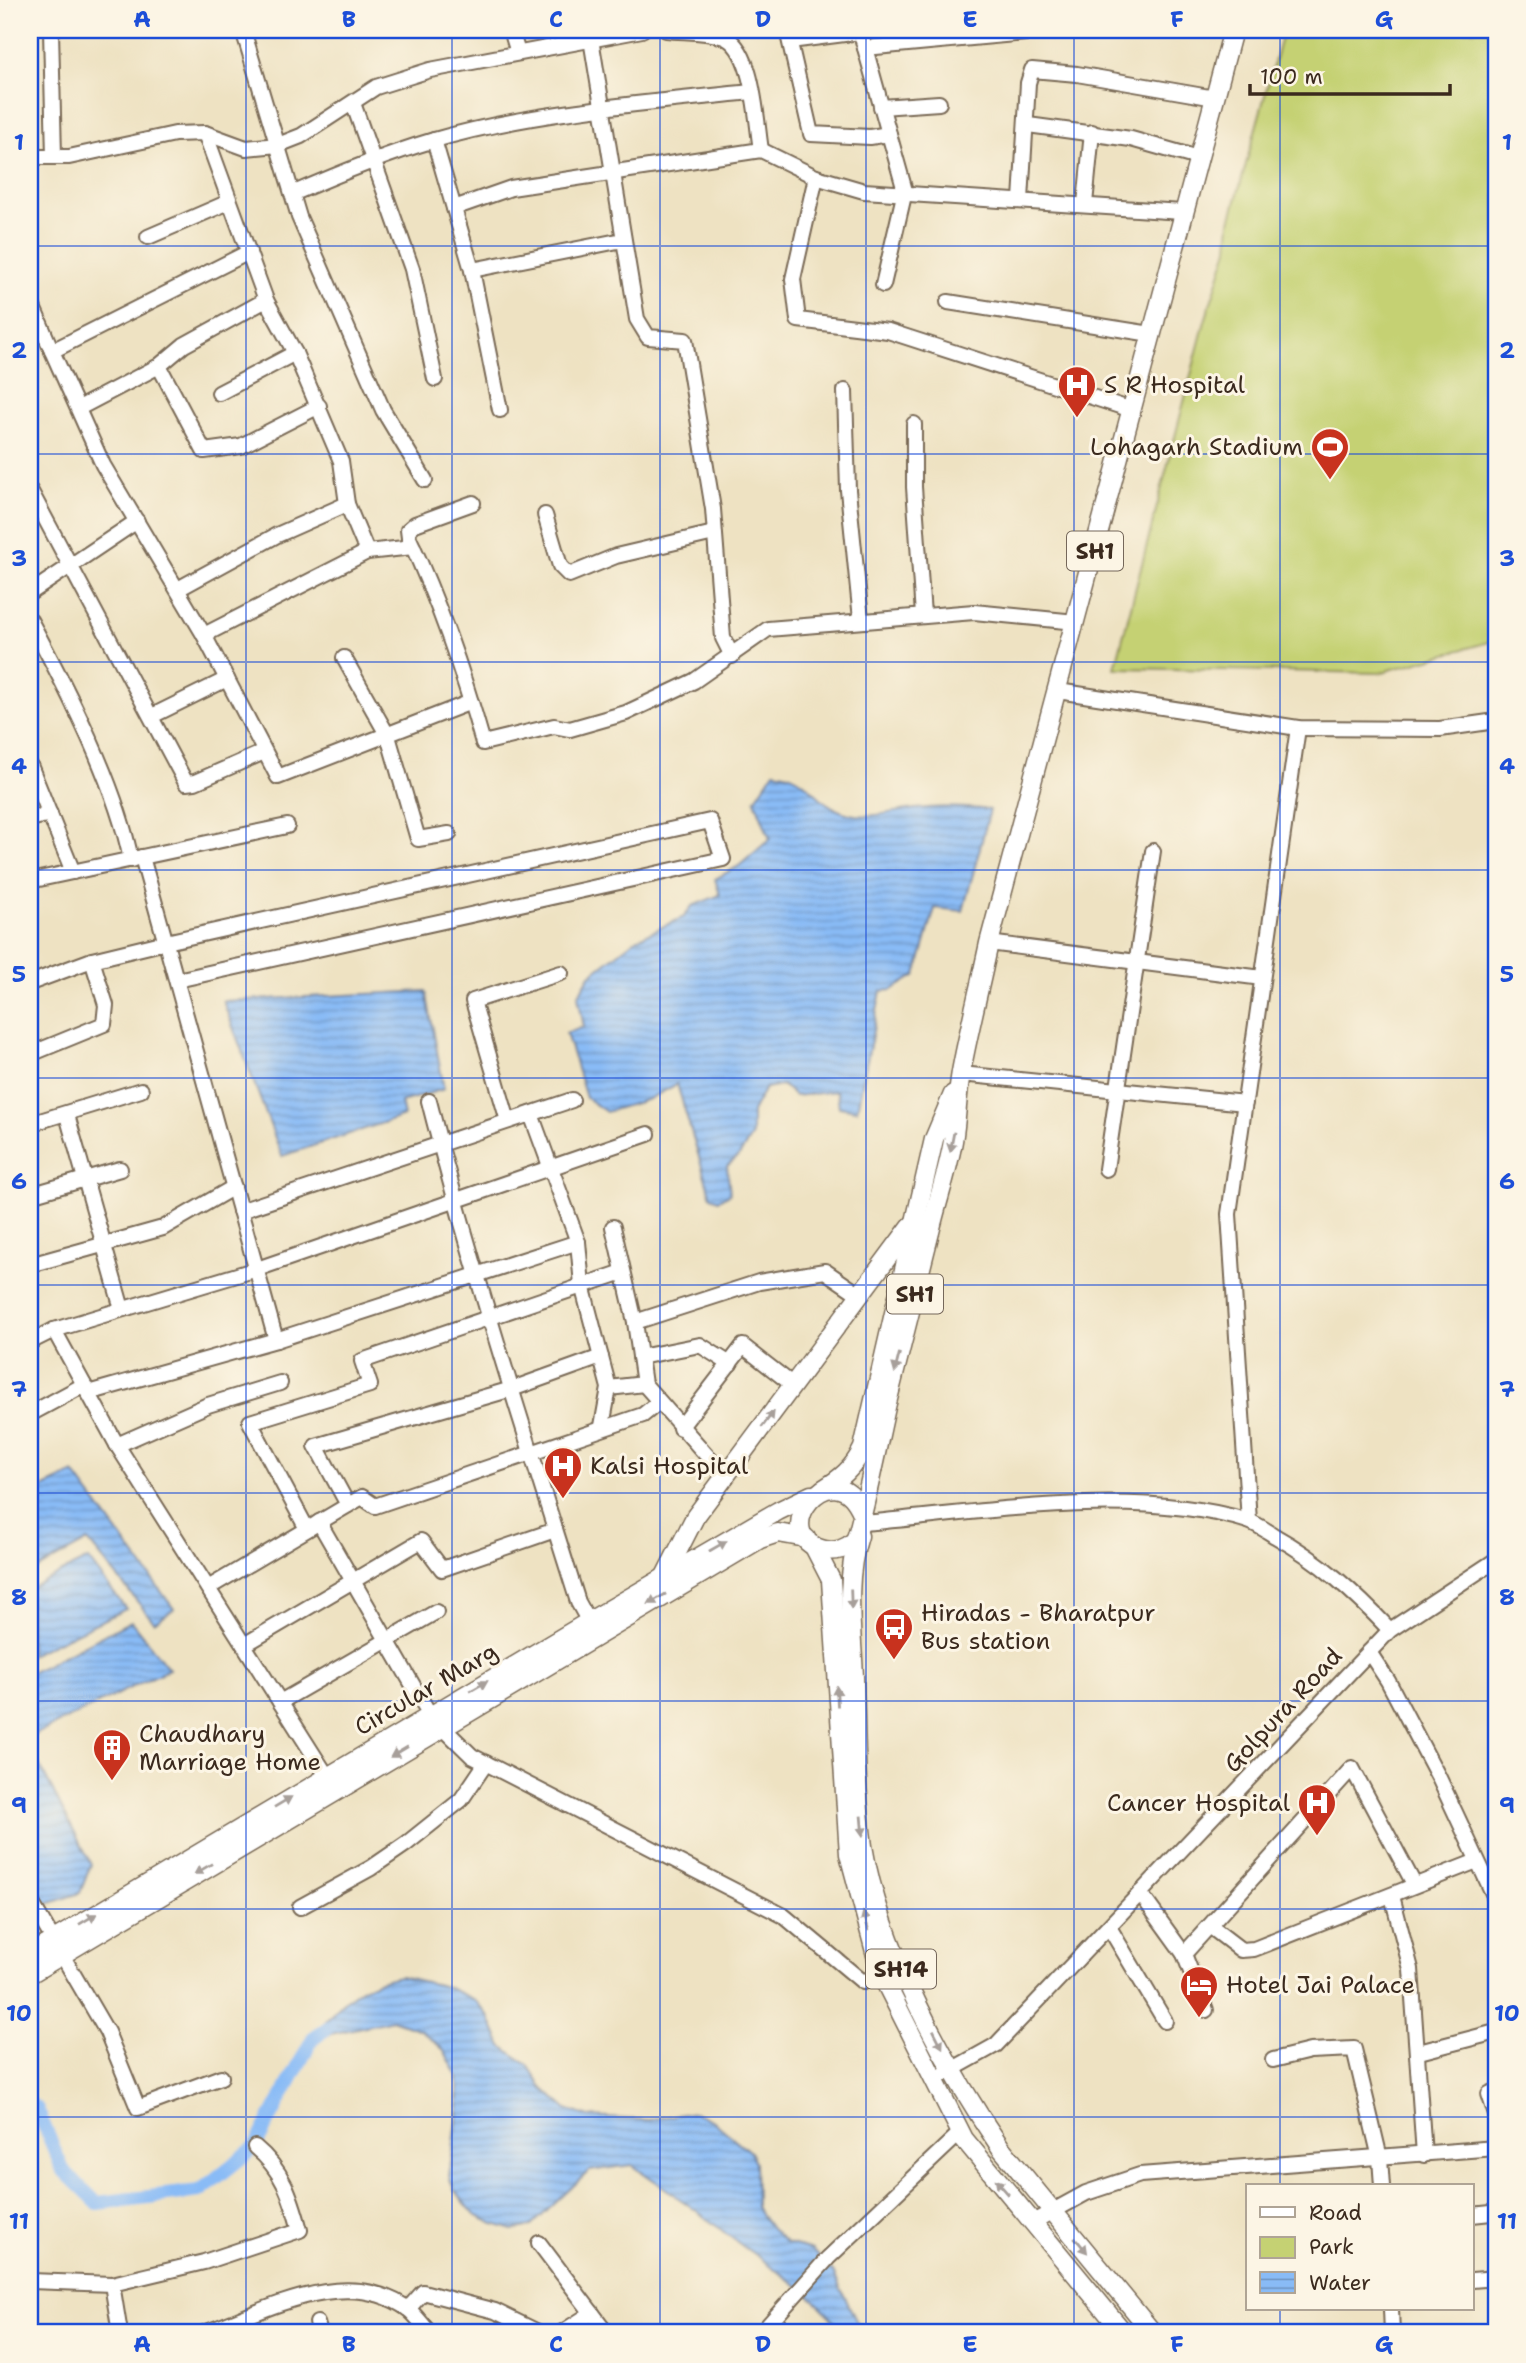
<svg xmlns="http://www.w3.org/2000/svg" width="1526" height="2363" font-family="'Shantell Sans',sans-serif">
  <defs>
    <pattern id="water-rules" width="6" height="5" patternUnits="userSpaceOnUse" patternTransform="scale(1.75)"><rect width="6" height="5" fill="#89bbf6"/><path d="M0 2.5h6" fill="none" stroke="#7198c7"/></pattern>
  </defs>
  <rect width="100%" height="100%" fill="#fcf5e5"/>
  <filter id="ink" filterUnits="userSpaceOnUse"><feTurbulence type="fractalNoise" baseFrequency=".0143" numOctaves="2"/><feDisplacementMap in="SourceGraphic" scale="14" xChannelSelector="R" yChannelSelector="G"/><feConvolveMatrix kernelMatrix="1 2 1 2 8 2 1 2 1" color-interpolation-filters="sRGB"/></filter>
  <filter id="wash" filterUnits="userSpaceOnUse"><feTurbulence type="fractalNoise" baseFrequency=".00686" numOctaves="4" result="noise"/><feDisplacementMap in="SourceGraphic" scale="28" xChannelSelector="R" yChannelSelector="G"/><feGaussianBlur stdDeviation="1.57" result="paint"/><feColorMatrix in="noise" values="0 0 0 0 0 0 0 0 0 0 0 0 0 0 0 0 0 1.4 0 .05"/><feComposite in="paint" operator="in"/></filter>
  <g filter="url(#wash)">
    <rect width="100%" height="100%" fill="#eee2c2"/>
    <polygon fill="#c5d173" stroke="#807e48" stroke-width="2" points="1283,30 1496,30 1496,640 1379,673 1115,668 1205,321 1228,249 1230,222"/>
    <g fill="url(#water-rules)" stroke="#62728a" stroke-width="2">
      <path d="M774,771C810,774 815,804 846,813C867,820 894,811 915,809C941,806 965,807 990,810L963,911L935,908L916,975L892,990L881,991L857,1110L839,1107L837,1091L795,1096L782,1085L765,1088L752,1112V1135L739,1156L727,1166L730,1194L718,1200L711,1197L677,1084L649,1099L606,1112L586,1098L566,1033L584,1027L578,996L590,975L636,939L684,917L692,906L720,895L715,879L739,866L770,839L755,800Z"/>
      <polygon points="426,991 444,1089 401,1102 404,1116 282,1156 223,1001"/>
      <polygon points="74,1473 174,1609 154,1622 88,1541 30,1573 30,1494"/>
      <polygon points="88,1559 126,1609 30,1655 30,1588"/>
      <polygon points="131,1621 169,1669 30,1737 30,1673"/>
      <polygon points="32,1751 91,1864 80,1893 44,1905 30,1881"/>
      <path d="M400,1976L447,1987L475,2000L489,2017L502,2046L528,2065L543,2089L567,2109L589,2117L649,2120L694,2112L713,2121L750,2152L755,2162L756,2207L771,2229L787,2243L812,2250L833,2272L862,2333H843C811,2287 767,2266 724,2232C694,2208 664,2187 632,2165L589,2171L531,2226L513,2230L494,2224L475,2215L454,2190L449,2176L459,2108L458,2076L444,2050L421,2030L392,2020L313,2038C339,2003 355,1984 400,1976Z"/>
    </g>
    <g fill="none" stroke-linecap="round" stroke-linejoin="round">
      <polyline stroke="#89bbf6" stroke-width="14" points="30,2104 37,2109 63,2170 97,2203 200,2191 255,2147 313,2038 329,2027"/>
    </g>
  </g>
  <g filter="url(#ink)">
    <g fill="none" stroke-linecap="round" stroke-linejoin="round">
      <defs>
        <g id="minor">
          <polyline points="51,30 54,157"/>
          <polyline points="243,30 299,217 383,410 425,480"/>
          <polyline points="511,30 518,53"/>
          <path d="M666,30C684,32 704,31 721,36C754,44 756,121 761,150"/>
          <polyline points="787,30 811,134 870,137 889,134"/>
          <polyline points="860,30 905,191 883,285"/>
          <polyline points="591,39 637,319 648,337 685,340 713,509 723,638 732,656"/>
          <polyline points="790,41 860,32"/>
          <polyline points="865,48 1057,30"/>
          <polyline points="353,103 412,269 435,379"/>
          <polyline points="881,107 939,103"/>
          <polyline points="1028,125 1131,139 1198,158"/>
          <polyline points="205,133 266,300 295,353 341,461 347,504 367,552"/>
          <polyline points="434,140 472,270 500,410"/>
          <polyline points="30,157 69,157 175,134 205,133 246,148 278,145 301,136 376,87 430,70 642,30"/>
          <polyline points="816,177 793,279 798,320 888,331 1132,410"/>
          <path d="M292,194C338,174 384,155 431,141C532,111 648,103 751,92"/>
          <polyline points="1021,200 1028,83 1032,70 1077,74 1215,98"/>
          <polyline points="1085,204 1092,132"/>
          <polyline points="454,208 511,188 761,150 816,177 864,191 1182,212"/>
          <polyline points="148,237 229,202"/>
          <polyline points="472,270 623,240"/>
          <polyline points="30,300 52,351"/>
          <polyline points="948,302 1151,334"/>
          <polyline points="159,366 204,451 241,446 319,406"/>
          <polyline points="845,391 848,490 861,619"/>
          <polyline points="219,393 295,353"/>
          <polyline points="79,408 159,366 184,345 266,300"/>
          <polyline points="914,424 914,487 923,615"/>
          <polyline points="30,490 186,783 195,782 264,752"/>
          <path d="M473,503L415,524L408,530L409,538C440,605 463,672 483,743L554,726L570,729L626,713L694,681L768,629L974,612L1076,622"/>
          <polyline points="545,515 560,566 569,575 616,556 714,533"/>
          <polyline points="413,547 367,552 204,635 278,777 471,702"/>
          <polyline points="178,589 277,535 347,504"/>
          <polyline points="30,593 137,521"/>
          <path d="M30,620C67,689 116,784 131,860"/>
          <polyline points="204,635 103,465 52,351 249,252"/>
          <polyline points="344,658 388,736 418,839 449,834"/>
          <polyline points="1058,691 1298,728 1440,729 1496,721"/>
          <polyline points="152,716 227,679"/>
          <polyline points="30,765 73,872"/>
          <polyline points="30,819 50,814"/>
          <polyline points="142,857 276,1340"/>
          <polyline points="30,881 287,826"/>
          <polyline points="989,943 1262,978"/>
          <polyline points="30,983 92,960 166,942 710,821 723,859 177,980"/>
          <polyline points="30,1050 38,1051 104,1024 106,1005 92,960"/>
          <polyline points="961,1074 1245,1103"/>
          <path d="M429,1101C472,1270 526,1436 578,1602L594,1631"/>
          <polyline points="531,1114 578,1242 582,1285 609,1388 602,1426"/>
          <polyline points="67,1115 122,1309"/>
          <polyline points="508,1121 473,1001 561,973"/>
          <polyline points="30,1124 141,1090"/>
          <polyline points="1106,1169 1153,851"/>
          <polyline points="30,1195 120,1169"/>
          <polyline points="240,1211 572,1100"/>
          <polyline points="613,1227 635,1322 644,1384 725,1476"/>
          <polyline points="30,1265 163,1228 234,1187"/>
          <polyline points="635,1322 759,1282 825,1271 860,1295"/>
          <polyline points="30,1342 54,1330"/>
          <polyline points="640,1357 700,1345 730,1364"/>
          <polyline points="609,1388 644,1384"/>
          <polyline points="88,1393 276,1340 578,1242"/>
          <polyline points="30,1414 84,1385"/>
          <polyline points="680,1428 743,1346 793,1385"/>
          <polyline points="117,1445 208,1405 280,1383"/>
          <polyline points="348,1505 316,1446 512,1389 601,1357"/>
          <polyline points="1249,1521 1229,1214 1298,728"/>
          <polyline points="319,1522 430,1715 472,1756 784,1916 863,1982 900,1966"/>
          <path d="M862,1523C982,1513 1132,1486 1248,1521C1257,1524 1267,1531 1275,1536C1320,1561 1355,1593 1390,1630"/>
          <polyline points="307,1529 250,1422 370,1385 362,1361 623,1272"/>
          <polyline points="208,1588 362,1497 375,1506 643,1415 659,1402"/>
          <polyline points="244,1645 421,1541 442,1569 555,1530"/>
          <polyline points="1369,1652 1388,1681 1439,1778 1496,1900"/>
          <polyline points="280,1702 436,1612"/>
          <polyline points="327,1776 117,1445 54,1330 257,1269 648,1134"/>
          <polyline points="1140,1893 1184,1954 1352,1768 1414,1884"/>
          <polyline points="1392,1896 1411,1969 1424,2155"/>
          <polyline points="30,1900 107,2032 138,2108 221,2077"/>
          <polyline points="300,1907 371,1868 406,1844 461,1800 486,1763"/>
          <polyline points="1109,1927 1165,2021"/>
          <polyline points="1211,1927 1241,1950 1254,1949 1477,1861"/>
          <polyline points="1184,1954 1206,2010"/>
          <polyline points="1419,2052 1496,2032"/>
          <polyline points="1273,2060 1310,2051 1354,2049 1380,2158 1382,2186"/>
          <polyline points="935,2079 996,2045 1390,1630 1496,1560"/>
          <polyline points="1496,2091 1489,2094 1496,2115"/>
          <polyline points="1472,2215 1491,2213"/>
          <polyline points="1033,2222 1086,2193 1140,2175 1496,2148"/>
          <polyline points="539,2243 607,2333"/>
          <polyline points="1472,2280 1496,2278"/>
          <path d="M30,2281L112,2284L204,2262L300,2230C291,2197 283,2170 255,2147"/>
          <polyline points="112,2284 120,2333"/>
          <polyline points="408,2309 423,2292 495,2311 540,2333"/>
          <polyline points="1391,2309 1392,2333"/>
          <polyline points="317,2323 320,2333"/>
          <path d="M204,2333C266,2311 345,2264 408,2309C416,2315 423,2326 430,2333"/>
          <polyline points="561,2333 592,2313"/>
          <polyline points="761,2333 828,2258 960,2133"/>
        </g>
        <g id="major">
          <path d="M822,1490C841,1478 853,1469 863,1448L934,1139L953,1094"/>
          <path d="M862,1513C833,1445 763,1537 825,1550C835,1552 847,1549 854,1541C860,1534 882,1423 887,1403C902,1345 916,1286 931,1228C938,1199 948,1170 953,1141C957,1118 957,1095 961,1072C969,1029 980,986 989,943L1233,30"/>
          <path d="M859,1536C844,1581 852,1630 854,1677C856,1733 855,1791 863,1846C879,1945 945,2066 1001,2148L1153,2333"/>
          <polyline points="813,1545 831,1580 849,1854 881,1974 964,2139 1124,2333"/>
          <polyline points="664,1578 695,1517 911,1226"/>
          <polyline points="30,1954 588,1622 778,1511 811,1495"/>
          <polyline points="30,1974 760,1539 778,1533 806,1538"/>
        </g>
      </defs>
      <use href="#minor" stroke="#7a6a57" stroke-width="18"/>
      <use href="#major" stroke="#7a6a57" stroke-width="21"/>
      <use href="#minor" stroke="#fff" stroke-width="14"/>
      <use href="#major" stroke="#fff" stroke-width="18"/>
    </g>
    <defs><path id="oneway-solid" d="M-6-.8H1V-3.2L6.5 0L1 3.2V.8H-6Z" transform="scale(1.75)"/></defs>
    <g fill="#a79f9a">
      <use href="#oneway-solid" transform="translate(952 1142) rotate(101)"/>
      <use href="#oneway-solid" transform="translate(897 1363) rotate(104)"/>
      <use href="#oneway-solid" transform="translate(768 1419) rotate(-53)"/>
      <use href="#oneway-solid" transform="translate(718 1546) rotate(-30)"/>
      <use href="#oneway-solid" transform="translate(657 1599) rotate(150)"/>
      <use href="#oneway-solid" transform="translate(851 1599) rotate(88)"/>
      <use href="#oneway-solid" transform="translate(479 1686) rotate(-30)"/>
      <use href="#oneway-solid" transform="translate(837 1696) rotate(-93)"/>
      <use href="#oneway-solid" transform="translate(399 1752) rotate(149)"/>
      <use href="#oneway-solid" transform="translate(283 1802) rotate(-31)"/>
      <use href="#oneway-solid" transform="translate(862 1826) rotate(85)"/>
      <use href="#oneway-solid" transform="translate(203 1869) rotate(149)"/>
      <use href="#oneway-solid" transform="translate(88 1919) rotate(-31)"/>
      <use href="#oneway-solid" transform="translate(866 1921) rotate(-106)"/>
      <use href="#oneway-solid" transform="translate(938 2039) rotate(63)"/>
      <use href="#oneway-solid" transform="translate(1002 2187) rotate(-131)"/>
      <use href="#oneway-solid" transform="translate(1081 2245) rotate(51)"/>
    </g>
  </g>
  <path fill="none" stroke="#1d4ed8" stroke-width="2" stroke-opacity="0.55" d="M246,30V2333M452,30V2333M660,30V2333M866,30V2333M1074,30V2333M1280,30V2186M30,246H1496M30,454H1496M30,662H1496M30,870H1496M30,1078H1496M30,1285H1496M30,1493H1496M30,1701H1496M30,1909H1496M30,2117H1496M1280,2309V2333"/>
  <defs>
    <symbol id="hospital-pin" viewBox="-11 -11 22 30"><path d="M0 17L-7.5 6A9.5 9.5 0 1 1 7.5 6Z" fill="#c8321e" stroke="#fcf5e5"/><path d="M-5-5h3v3.5h4V-5h3V5h-3V1.5h-4V5h-3Z" fill="#fff"/></symbol>
    <symbol id="stadium-pin" viewBox="-11 -11 22 30"><path d="M0 17L-7.5 6A9.5 9.5 0 1 1 7.5 6Z" fill="#c8321e" stroke="#fcf5e5"/><path d="M0-5a6.5 5 0 1 0 0 10a6.5 5 0 1 0 0-10ZM-3.5-1.8h7v3.6h-7Z" fill="#fff"/></symbol>
    <symbol id="bus-pin" viewBox="-11 -11 22 30"><path d="M0 17L-7.5 6A9.5 9.5 0 1 1 7.5 6Z" fill="#c8321e" stroke="#fcf5e5"/><path d="M-5-6H5V4H4V6H2V4H-2V6H-4V4H-5ZM-3.5-4V0h7V-4ZM-3.5 1.2v1.5H-2V1.2ZM2 1.2v1.5H3.5V1.2Z" fill="#fff"/></symbol>
    <symbol id="building-pin" viewBox="-11 -11 22 30"><path d="M0 17L-7.5 6A9.5 9.5 0 1 1 7.5 6Z" fill="#c8321e" stroke="#fcf5e5"/><path d="M-4-6H4V6H1V3H-1V6H-4ZM-2.5-4.3h1.7v1.8h-1.7ZM.8-4.3h1.7v1.8H.8ZM-2.5-1h1.7V.8h-1.7ZM.8-1h1.7V.8H.8Z" fill="#fff"/></symbol>
    <symbol id="hotel-pin" viewBox="-11 -11 22 30"><path d="M0 17L-7.5 6A9.5 9.5 0 1 1 7.5 6Z" fill="#c8321e" stroke="#fcf5e5"/><path d="M-6-4.5h1.5V1H6V5H4.5V3h-9V5H-6ZM-4 0a1.8 1.8 0 1 1 3.6 0ZM.5 0V-2.5h3Q6-2.5 6 0Z" fill="#fff"/></symbol>
  </defs>
  <g fill-rule="evenodd">
    <use href="#hospital-pin" x="1055" y="363" width="44" height="60"/>
    <use href="#stadium-pin" x="1308" y="425" width="44" height="60"/>
    <use href="#hospital-pin" x="541" y="1444" width="44" height="60"/>
    <use href="#bus-pin" x="872" y="1605" width="44" height="60"/>
    <use href="#building-pin" x="90" y="1726" width="44" height="60"/>
    <use href="#hospital-pin" x="1295" y="1781" width="44" height="60"/>
    <use href="#hotel-pin" x="1177" y="1963" width="44" height="60"/>
  </g>
  <g text-anchor="middle" dominant-baseline="central" stroke-width="6" stroke-linejoin="round" paint-order="stroke">
    <g fill="#fcf5e5" stroke="#75675a" stroke-width="2">
      <rect x="1067" y="531.5" width="56" height="39" rx="5"/>
      <rect x="887" y="1274.5" width="56" height="39" rx="5"/>
      <rect x="866" y="1949.5" width="70" height="39" rx="5"/>
    </g>
    <g font-size="23" font-weight="bold" fill="#3b2a1e">
      <text x="1095" y="551">SH1</text>
      <text x="915" y="1294">SH1</text>
      <text x="901" y="1969">SH14</text>
    </g>
    <g font-size="24" fill="#3b2a1e" stroke="#fcf5e5" text-anchor="start">
      <text x="1104" y="385">S R Hospital</text>
      <text x="1303" y="447" text-anchor="end">Lohagarh Stadium</text>
      <text x="590" y="1466">Kalsi Hospital</text>
      <text x="921" y="1613">Hiradas - Bharatpur<tspan x="921" dy="28">Bus station</tspan></text>
      <text x="139" y="1734">Chaudhary<tspan x="139" dy="28">Marriage Home</tspan></text>
      <text x="1290" y="1803" text-anchor="end">Cancer Hospital</text>
      <text x="1226" y="1985">Hotel Jai Palace</text>
    </g>
    <g font-size="24" fill="#3b2a1e" stroke="#fcf5e5">
      <text transform="translate(426 1689) rotate(-30)">Circular Marg</text>
      <text transform="translate(1283 1710) rotate(-47)">Golpura Road</text>
    </g>
  </g>
  <rect width="1526" height="2363" fill="none" stroke="#fcf5e5" stroke-width="77"/>
  <rect x="1246" y="2184" width="228" height="126" fill="#fcf5e5" stroke="#afa495" stroke-width="2"/>
  <rect x="1260" y="2207" width="35" height="10" fill="#ffffff" stroke="#afa495" stroke-width="2"/>
  <text x="1309" y="2220" font-size="21" fill="#3b2a1e">Road</text>
  <rect x="1260" y="2237" width="35" height="21" fill="#c5d173" stroke="#afa495" stroke-width="2"/>
  <text x="1309" y="2254" font-size="21" fill="#3b2a1e">Park</text>
  <rect x="1260" y="2272" width="35" height="21" fill="url(#water-rules)" stroke="#afa495" stroke-width="2"/>
  <text x="1309" y="2290" font-size="21" fill="#3b2a1e">Water</text>
  <path d="M1250 84v10h200v-10" fill="none" stroke="#3b2a1e" stroke-width="3.5"/>
  <text x="1260" y="84" font-size="21" fill="#3b2a1e" stroke="#fcf5e5" stroke-width="5" paint-order="stroke">100 m</text>
  <rect x="38" y="38" width="1450" height="2286" fill="none" stroke="#1d4ed8" stroke-width="2.5"/>
  <g font-size="23" text-anchor="middle" font-weight="bold" fill="#1d4ed8">
    <text x="142" y="27">A</text>
    <text x="349" y="27">B</text>
    <text x="556" y="27">C</text>
    <text x="763" y="27">D</text>
    <text x="970" y="27">E</text>
    <text x="1177" y="27">F</text>
    <text x="1384" y="27">G</text>
    <text x="19" y="150">1</text>
    <text x="1507" y="150">1</text>
    <text x="19" y="358">2</text>
    <text x="1507" y="358">2</text>
    <text x="19" y="566">3</text>
    <text x="1507" y="566">3</text>
    <text x="19" y="774">4</text>
    <text x="1507" y="774">4</text>
    <text x="19" y="982">5</text>
    <text x="1507" y="982">5</text>
    <text x="19" y="1189">6</text>
    <text x="1507" y="1189">6</text>
    <text x="19" y="1397">7</text>
    <text x="1507" y="1397">7</text>
    <text x="19" y="1605">8</text>
    <text x="1507" y="1605">8</text>
    <text x="19" y="1813">9</text>
    <text x="1507" y="1813">9</text>
    <text x="19" y="2021">10</text>
    <text x="1507" y="2021">10</text>
    <text x="19" y="2229">11</text>
    <text x="1507" y="2229">11</text>
    <text x="142" y="2352">A</text>
    <text x="349" y="2352">B</text>
    <text x="556" y="2352">C</text>
    <text x="763" y="2352">D</text>
    <text x="970" y="2352">E</text>
    <text x="1177" y="2352">F</text>
    <text x="1384" y="2352">G</text>
  </g>
</svg>
